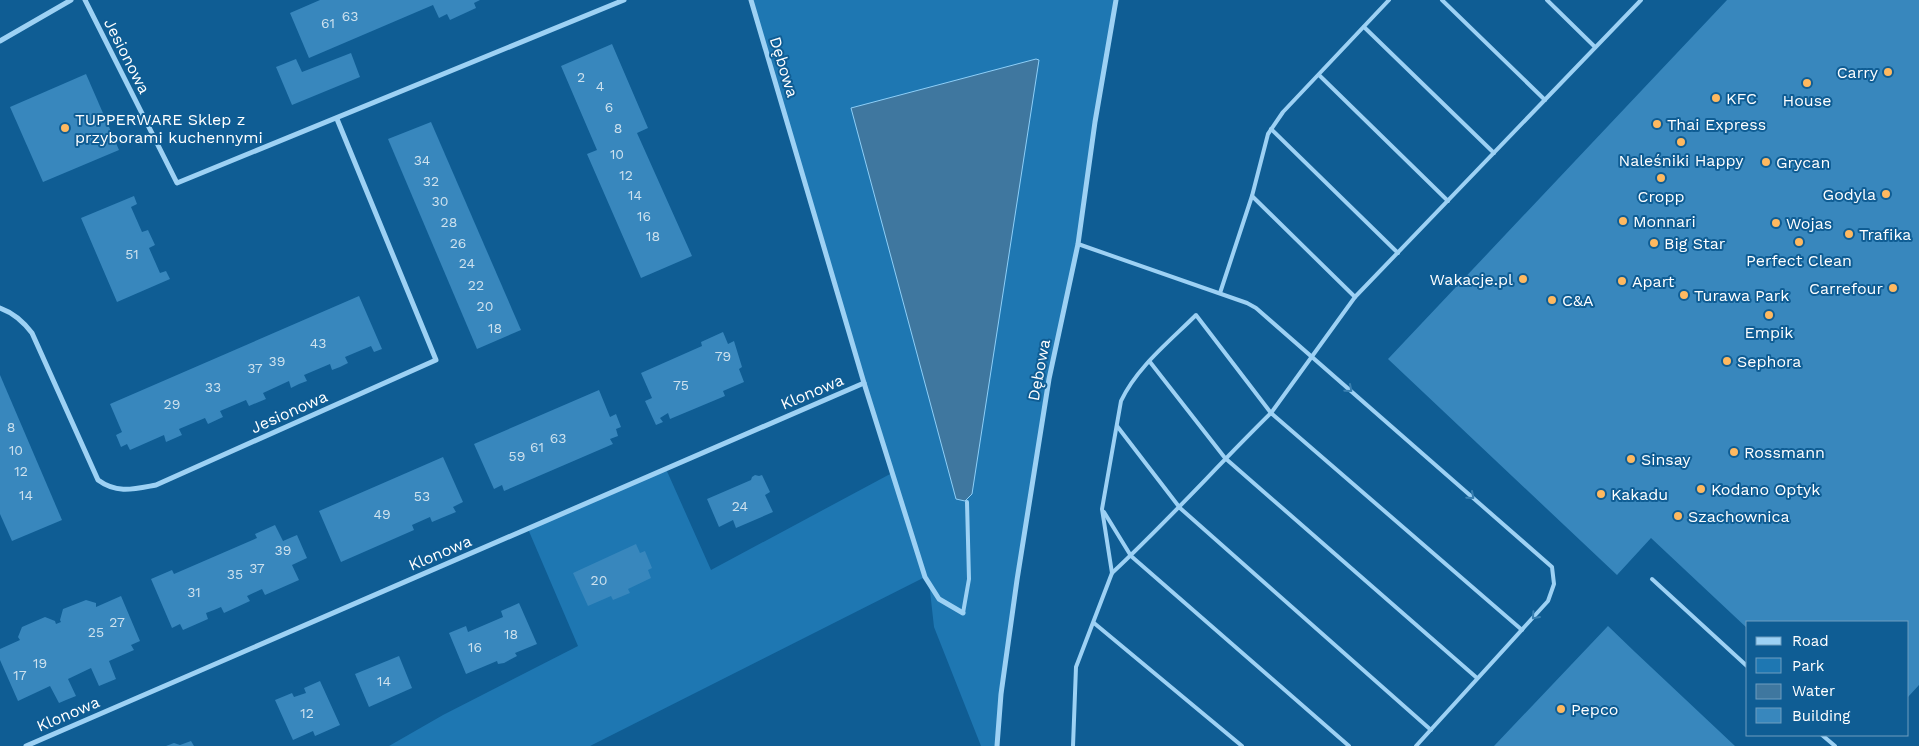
<svg xmlns="http://www.w3.org/2000/svg" width="1919" height="746" font-family="'Work Sans',sans-serif">
  <rect width="100%" height="100%" fill="#0f5d94"/>
  <polygon fill="#1e77b2" points="751,0 1116,0 1078,244 1049,379 1017,580 997,746 981,746 934,627 929,582 925,577 590,746 389,746 443,715 578,646 528,529 666,469 711,570 892,473"/>
  <polygon fill="#3f779f" stroke="#8ecff8" points="1036,59 1039,60 972,494 965,501 956,499 851,108"/>
  <g fill="#3887bd">
    <polygon points="320,0 480,0 474,3 476,8 450,20 447,14 439,18 433,5 309,58 290,13"/>
    <polygon points="1727,0 1919,0 1919,685 1908,697 1908,622 1748,622 1748,629 1651,538 1617,575 1388,359"/>
    <polygon points="612,44 648,128 637,133 692,256 641,278 587,154 597,150 561,66"/>
    <polygon points="351,53 360,77 292,105 276,67 296,59 302,72"/>
    <polygon points="86,74 119,150 43,182 10,107"/>
    <polygon points="431,122 521,330 477,349 388,139"/>
    <polygon points="134,196 137,204 131,207 142,232 148,230 155,245 149,248 160,273 166,271 170,279 117,302 81,218"/>
    <polygon points="359,296 382,349 374,352 371,346 345,357 348,363 340,367 332,370 330,364 304,375 307,381 299,384 291,388 289,381 263,393 266,399 249,406 246,400 220,411 223,417 208,424 205,418 179,429 182,435 166,442 164,435 130,450 127,444 121,447 116,435 122,432 110,404"/>
    <polygon points="723,332 728,344 734,341 742,367 739,369 744,382 723,391 725,396 670,419 668,413 660,418 663,422 656,425 645,401 652,398 641,373 702,346 701,342"/>
    <polygon points="0,375 62,520 12,541 0,514"/>
    <polygon points="599,390 610,417 616,414 621,427 616,429 618,436 610,439 613,444 504,491 502,485 494,489 474,444"/>
    <polygon points="443,457 463,502 453,507 456,512 432,522 430,517 412,525 414,530 341,562 319,511"/>
    <polygon points="755,475 759,476 762,475 770,492 765,495 773,512 736,528 733,520 719,527 707,499 751,480 752,477"/>
    <polygon points="275,525 283,541 297,535 307,558 292,565 299,580 265,595 262,589 247,596 250,601 224,613 221,607 214,610 206,613 208,619 183,630 180,624 172,628 151,579 172,570 174,574 257,538 255,534"/>
    <polygon points="636,544 640,553 645,551 652,568 648,570 651,578 628,589 630,593 613,600 611,596 588,606 573,573"/>
    <polygon points="121,596 140,641 131,645 134,650 109,661 116,679 99,686 91,668 68,679 76,696 66,700 59,703 50,686 18,701 0,660 0,649 20,640 18,637 22,627 45,617 55,621 56,624 61,622 60,620 63,609 86,600 96,603 96,607"/>
    <polygon points="519,603 537,644 515,653 517,656 504,663 498,664 497,661 466,674 449,633 466,626 468,632 503,617 501,611"/>
    <polygon points="1608,626 1635,652 1735,746 1494,746"/>
    <polygon points="399,656 412,688 369,707 355,674"/>
    <polygon points="320,681 340,725 315,736 313,731 293,740 275,700 292,693 294,697 306,693 304,688"/>
    <polygon points="191,741 194,746 166,746 174,743 180,745"/>
  </g>
  <g fill="none" stroke-linecap="round" stroke-linejoin="round">
    <g stroke="#9dd1f4" stroke-width="4">
      <polyline points="1442,0 1545,100"/>
      <polyline points="1547,0 1595,47"/>
      <polyline points="1364,27 1494,153"/>
      <polyline points="1319,75 1448,201"/>
      <polyline points="1271,129 1398,253"/>
      <polyline points="1252,196 1355,297"/>
      <polyline points="1078,244 1247,303 1256,308 1552,567 1554,584 1548,601 1416,746"/>
      <polyline points="1220,293 1252,196 1268,134 1283,112 1389,0"/>
      <polyline points="1150,362 1225,458 1477,678"/>
      <polyline points="1117,426 1180,508 1431,730"/>
      <polyline points="1104,512 1131,556 1349,746"/>
      <path d="M1112,573C1167,522 1217,466 1271,413L1522,630"/>
      <polyline points="1652,579 1748,667"/>
      <polyline points="963,613 969,579 967,502"/>
      <polyline points="1094,623 1242,746"/>
      <polyline points="1822,735 1835,746"/>
      <path d="M1073,746L1076,667L1112,573L1102,509L1121,401C1137,367 1170,341 1196,315L1271,413L1355,297L1641,0"/>
    </g>
    <g stroke="#9dd1f4" stroke-width="5">
      <polyline points="85,0 177,183 624,0"/>
      <polyline points="751,0 864,383 925,577 939,599 963,613"/>
      <polyline points="0,41 71,0"/>
      <path d="M0,308C14,313 23,321 32,333L98,480C117,494 134,489 156,485L436,360L337,119"/>
      <polyline points="26,746 864,383"/>
      <polyline points="997,746 1001,694 1017,580 1049,379 1078,244 1095,122 1116,0"/>
    </g>
  </g>
  <defs><path id="oneway-chevron" d="M-2-3.5L2.5 0L-2 3.5" fill="none" stroke-width="1.6" stroke-linecap="round" stroke-linejoin="round" transform="scale(1.25)"/></defs>
  <g stroke="#3a80b1">
    <use href="#oneway-chevron" transform="translate(1349 389) rotate(41)"/>
    <use href="#oneway-chevron" transform="translate(1471 496) rotate(41)"/>
    <use href="#oneway-chevron" transform="translate(1535 616) rotate(132)"/>
  </g>
  <g fill="#ffb960" stroke="#0f5d94" stroke-width="2">
    <circle cx="1888" cy="72" r="5"/>
    <circle cx="1807" cy="83" r="5"/>
    <circle cx="1716" cy="98" r="5"/>
    <circle cx="1657" cy="124" r="5"/>
    <circle cx="65" cy="128" r="5"/>
    <circle cx="1681" cy="142" r="5"/>
    <circle cx="1766" cy="162" r="5"/>
    <circle cx="1661" cy="178" r="5"/>
    <circle cx="1886" cy="194" r="5"/>
    <circle cx="1623" cy="221" r="5"/>
    <circle cx="1776" cy="223" r="5"/>
    <circle cx="1849" cy="234" r="5"/>
    <circle cx="1799" cy="242" r="5"/>
    <circle cx="1654" cy="243" r="5"/>
    <circle cx="1523" cy="279" r="5"/>
    <circle cx="1622" cy="281" r="5"/>
    <circle cx="1893" cy="288" r="5"/>
    <circle cx="1684" cy="295" r="5"/>
    <circle cx="1552" cy="300" r="5"/>
    <circle cx="1769" cy="315" r="5"/>
    <circle cx="1727" cy="361" r="5"/>
    <circle cx="1734" cy="452" r="5"/>
    <circle cx="1631" cy="459" r="5"/>
    <circle cx="1701" cy="489" r="5"/>
    <circle cx="1601" cy="494" r="5"/>
    <circle cx="1678" cy="516" r="5"/>
    <circle cx="1561" cy="709" r="5"/>
  </g>
  <g text-anchor="middle" dominant-baseline="central" stroke-width="4" stroke-linejoin="round" paint-order="stroke">
    <g font-size="14" fill="#cde1ee">
      <text x="350" y="16">63</text>
      <text x="328" y="23">61</text>
      <text x="581" y="77">2</text>
      <text x="600" y="86">4</text>
      <text x="609" y="107">6</text>
      <text x="618" y="128">8</text>
      <text x="617" y="154">10</text>
      <text x="422" y="160">34</text>
      <text x="626" y="175">12</text>
      <text x="431" y="181">32</text>
      <text x="635" y="195">14</text>
      <text x="440" y="201">30</text>
      <text x="644" y="216">16</text>
      <text x="449" y="222">28</text>
      <text x="653" y="236">18</text>
      <text x="458" y="243">26</text>
      <text x="132" y="254">51</text>
      <text x="467" y="263">24</text>
      <text x="476" y="285">22</text>
      <text x="485" y="306">20</text>
      <text x="495" y="328">18</text>
      <text x="318" y="343">43</text>
      <text x="723" y="356">79</text>
      <text x="277" y="361">39</text>
      <text x="255" y="368">37</text>
      <text x="681" y="385">75</text>
      <text x="213" y="387">33</text>
      <text x="172" y="404">29</text>
      <text x="11" y="427">8</text>
      <text x="558" y="438">63</text>
      <text x="537" y="447">61</text>
      <text x="16" y="450">10</text>
      <text x="517" y="456">59</text>
      <text x="21" y="471">12</text>
      <text x="26" y="495">14</text>
      <text x="422" y="496">53</text>
      <text x="740" y="506">24</text>
      <text x="382" y="514">49</text>
      <text x="283" y="550">39</text>
      <text x="257" y="568">37</text>
      <text x="235" y="574">35</text>
      <text x="599" y="580">20</text>
      <text x="194" y="592">31</text>
      <text x="117" y="622">27</text>
      <text x="96" y="632">25</text>
      <text x="511" y="634">18</text>
      <text x="475" y="647">16</text>
      <text x="40" y="663">19</text>
      <text x="20" y="675">17</text>
      <text x="384" y="681">14</text>
      <text x="307" y="713">12</text>
    </g>
    <g font-size="16" fill="#fff" stroke="#0f5d94">
      <text transform="translate(127 56) rotate(63)">Jesionowa</text>
      <text transform="translate(784 67) rotate(73)">Dębowa</text>
      <text transform="translate(1039 370) rotate(-79)">Dębowa</text>
      <text transform="translate(812 392) rotate(-23)">Klonowa</text>
      <text transform="translate(289 412) rotate(-24)">Jesionowa</text>
      <text transform="translate(440 553) rotate(-23)">Klonowa</text>
      <text transform="translate(68 714) rotate(-23)">Klonowa</text>
    </g>
    <g font-size="16" fill="#fff" stroke="#0f5d94" text-anchor="start">
      <text x="1878" y="72" text-anchor="end">Carry</text>
      <text x="1726" y="98">KFC</text>
      <text x="1807" y="100" text-anchor="middle">House</text>
      <text x="75" y="119">TUPPERWARE Sklep z<tspan x="75" dy="18">przyborami kuchennymi</tspan></text>
      <text x="1667" y="124">Thai Express</text>
      <text x="1681" y="160" text-anchor="middle">Naleśniki Happy</text>
      <text x="1776" y="162">Grycan</text>
      <text x="1876" y="194" text-anchor="end">Godyla</text>
      <text x="1661" y="196" text-anchor="middle">Cropp</text>
      <text x="1633" y="221">Monnari</text>
      <text x="1786" y="223">Wojas</text>
      <text x="1859" y="234">Trafika</text>
      <text x="1664" y="243">Big Star</text>
      <text x="1799" y="260" text-anchor="middle">Perfect Clean</text>
      <text x="1513" y="279" text-anchor="end">Wakacje.pl</text>
      <text x="1632" y="281">Apart</text>
      <text x="1883" y="288" text-anchor="end">Carrefour</text>
      <text x="1694" y="295">Turawa Park</text>
      <text x="1562" y="300">C&amp;A</text>
      <text x="1769" y="332" text-anchor="middle">Empik</text>
      <text x="1737" y="361">Sephora</text>
      <text x="1744" y="452">Rossmann</text>
      <text x="1641" y="459">Sinsay</text>
      <text x="1711" y="489">Kodano Optyk</text>
      <text x="1611" y="494">Kakadu</text>
      <text x="1688" y="516">Szachownica</text>
      <text x="1571" y="709">Pepco</text>
    </g>
  </g>
  <rect x="1746" y="621" width="162" height="115" fill="#0f5d94" stroke="#6f9ebf"/>
  <rect x="1756" y="637" width="25" height="8" fill="#9dd1f4" stroke="#6f9ebf"/>
  <text x="1792" y="646" font-size="15" fill="#ffffff">Road</text>
  <rect x="1756" y="658" width="25" height="15" fill="#1e77b2" stroke="#6f9ebf"/>
  <text x="1792" y="671" font-size="15" fill="#ffffff">Park</text>
  <rect x="1756" y="684" width="25" height="15" fill="#3f779f" stroke="#6f9ebf"/>
  <text x="1792" y="696" font-size="15" fill="#ffffff">Water</text>
  <rect x="1756" y="708" width="25" height="15" fill="#3887bd" stroke="#6f9ebf"/>
  <text x="1792" y="721" font-size="15" fill="#ffffff">Building</text>
</svg>
